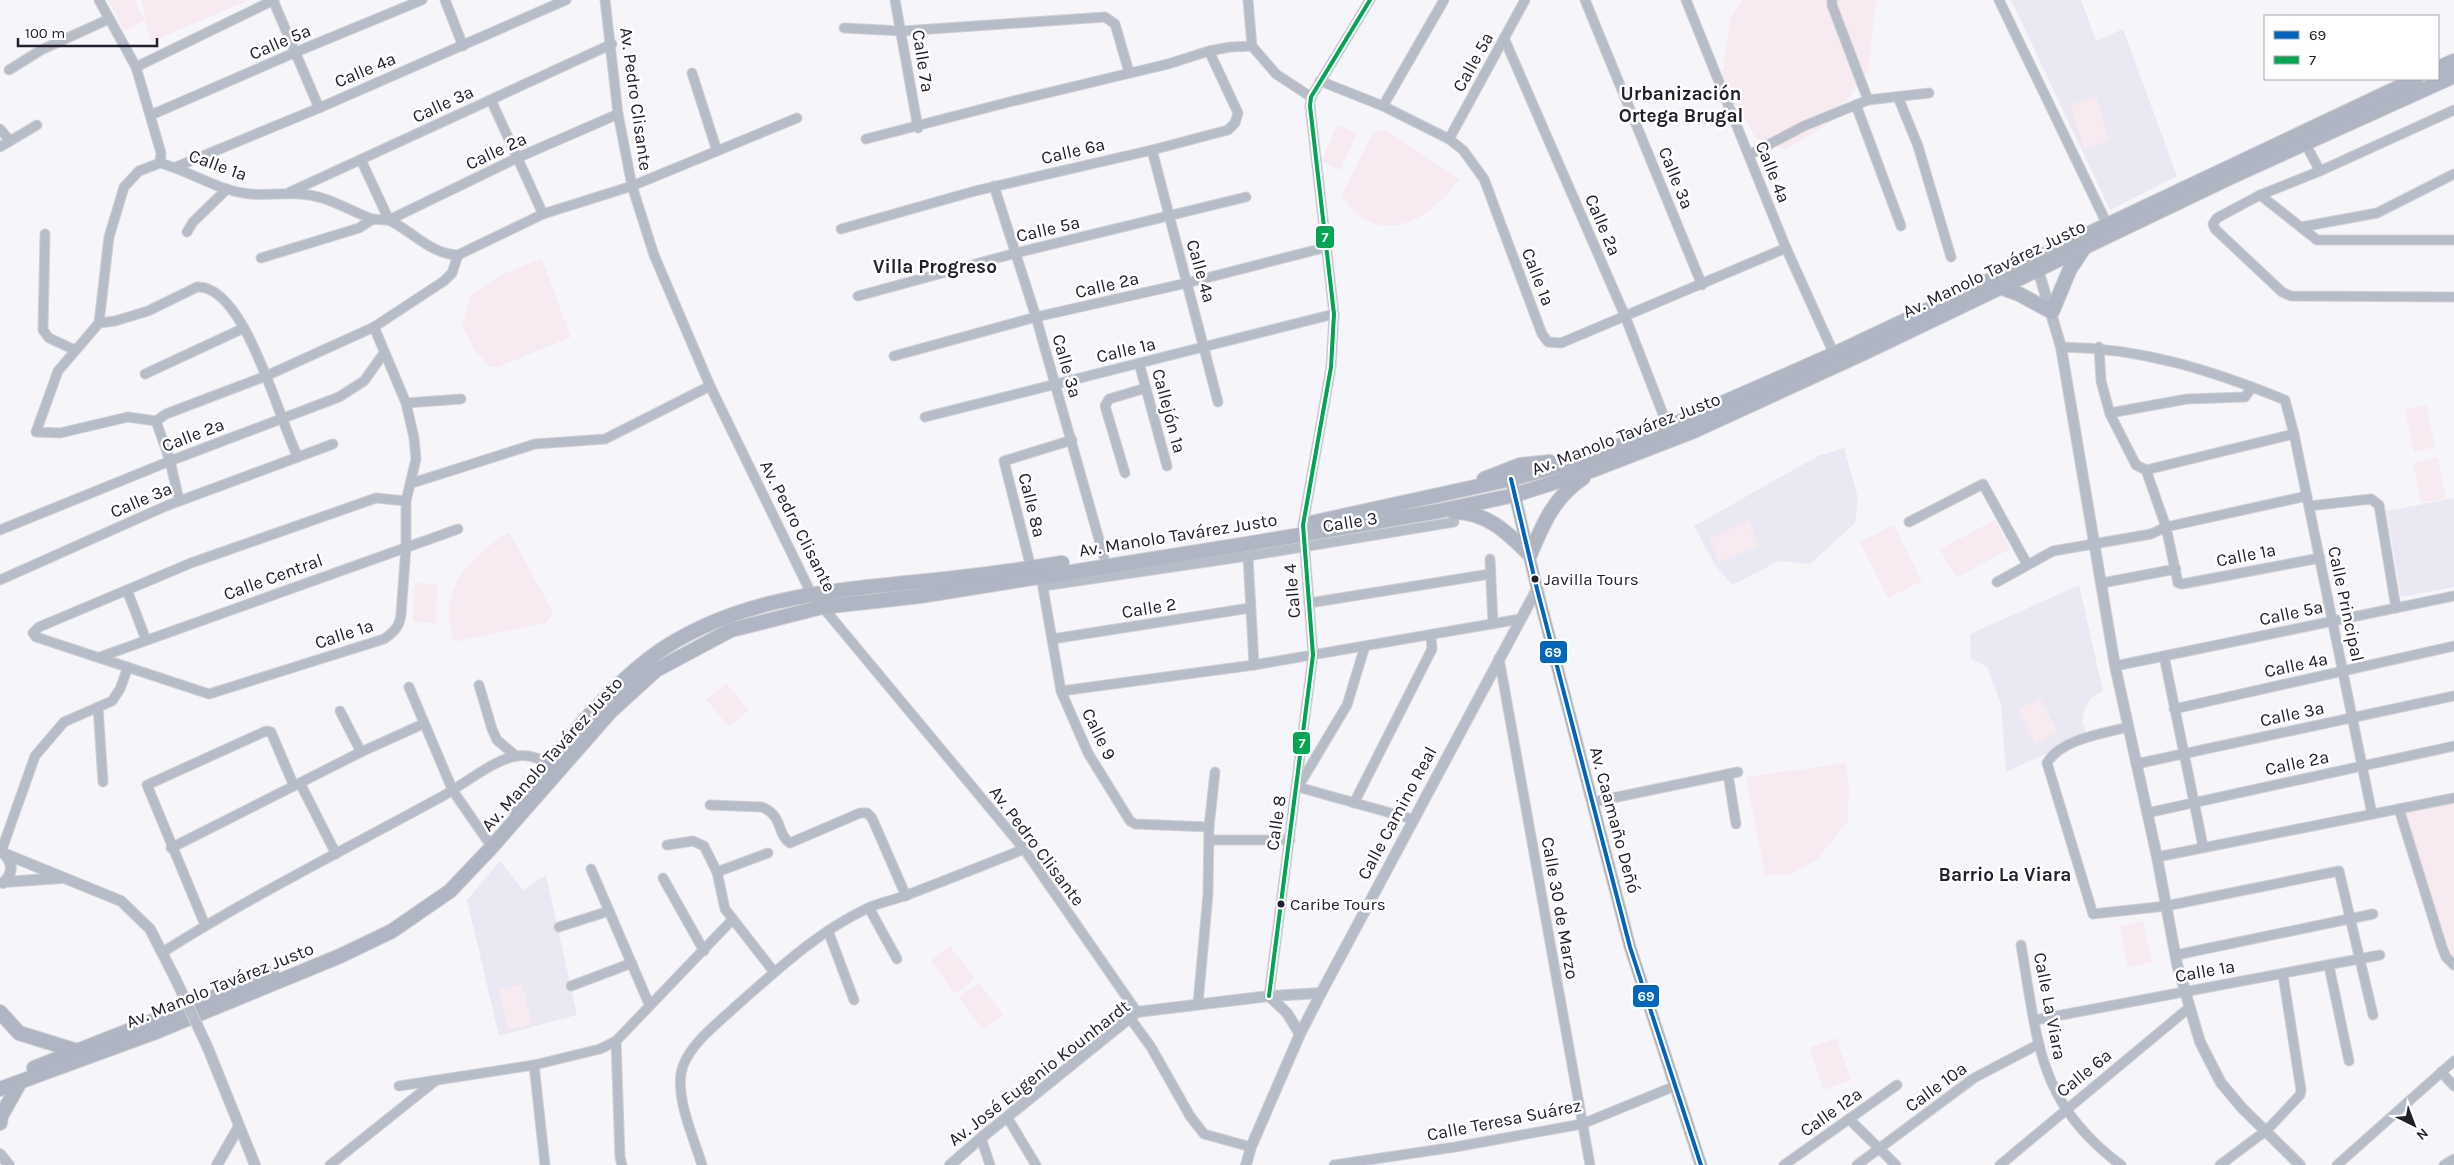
<svg xmlns="http://www.w3.org/2000/svg" width="2454" height="1165" font-family="Karla,sans-serif">
  <rect width="100%" height="100%" fill="#f6f6fa"/>
  <g fill="#e9e8f3">
    <polygon points="2011,0 2081,0 2096,41 2123,29 2177,176 2110,210"/>
    <polygon points="1844,448 1858,498 1855,523 1810,564 1779,561 1732,585 1715,565 1694,526 1818,456"/>
    <polygon points="2454,498 2454,587 2401,597 2386,511"/>
    <polygon points="2079,585 2103,691 2092,697 2085,707 2082,722 2087,735 2006,772 2001,704 1987,667 1971,659 1970,634"/>
    <polygon points="500,861 523,890 546,875 577,1015 499,1036 467,900"/>
  </g>
  <g fill="#f8eaf1">
    <polygon points="108,0 134,0 145,20 142,0 249,0 151,42 145,20 124,31"/>
    <polygon points="1743,0 1876,0 1868,72 1831,122 1786,150 1756,138 1721,83 1730,19"/>
    <polygon points="2096,96 2110,141 2084,149 2070,105"/>
    <polygon points="1337,125 1357,133 1341,170 1321,161"/>
    <path d="M1377,130L1388,131L1460,179C1440,205 1406,237 1370,222C1359,218 1349,206 1341,197L1372,135Z"/>
    <polygon points="542,259 571,337 498,367 490,367 474,349 462,324 471,295 507,272"/>
    <polygon points="2426,405 2435,447 2414,452 2405,410"/>
    <polygon points="2438,457 2446,498 2421,503 2413,463"/>
    <polygon points="1995,520 2010,549 1956,578 1940,549"/>
    <polygon points="1749,521 1759,545 1719,563 1709,539"/>
    <polygon points="1894,525 1922,581 1888,598 1860,542"/>
    <path d="M509,532L552,610V615L545,623L454,642C437,589 467,559 509,532Z"/>
    <polygon points="415,583 437,584 436,623 413,622"/>
    <polygon points="726,683 749,710 729,727 706,700"/>
    <polygon points="2040,698 2058,732 2035,744 2018,710"/>
    <polygon points="1846,763 1849,788 1848,821 1818,859 1791,874 1765,875 1746,777"/>
    <polygon points="2454,798 2454,965 2449,961 2399,809"/>
    <polygon points="2143,921 2152,962 2128,968 2120,926"/>
    <polygon points="950,946 975,979 955,994 931,961"/>
    <polygon points="979,982 1003,1015 983,1030 959,997"/>
    <polygon points="522,984 532,1024 508,1030 498,990"/>
    <polygon points="1836,1038 1851,1080 1824,1090 1809,1048"/>
  </g>
  <g fill="none" stroke-linecap="round" stroke-linejoin="round">
    <defs>
      <g id="minor">
        <polyline points="99,0 136,67 161,153 160,163"/>
        <polyline points="273,0 319,108"/>
        <polyline points="445,0 463,46"/>
        <polyline points="605,0 618,114 632,186 654,255 710,386 811,593 1024,849 1137,1012"/>
        <polyline points="895,0 918,128"/>
        <polyline points="1248,0 1252,46 1276,74 1311,97"/>
        <polyline points="1585,0 1702,285"/>
        <polyline points="1686,0 1786,248 1834,354"/>
        <polyline points="1832,0 1832,5 1868,100"/>
        <polyline points="1999,0 2107,224"/>
        <polyline points="844,28 902,31 1105,17 1115,24 1129,72"/>
        <polyline points="1504,38 1625,316 1668,427"/>
        <polyline points="136,67 274,0"/>
        <polyline points="9,70 41,50 109,19"/>
        <polyline points="692,73 717,151"/>
        <polyline points="1320,81 1383,106 1449,139 1463,150 1484,179 1542,334 1548,342 1561,343 1786,248"/>
        <polyline points="1898,97 1918,146 1951,257"/>
        <polyline points="491,100 543,214"/>
        <polyline points="1856,105 1901,226"/>
        <polyline points="1383,106 1444,0"/>
        <polyline points="2454,110 2320,171 2260,195 2217,218 2213,224 2215,229 2282,292 2291,296 2454,297"/>
        <polyline points="151,115 296,52 422,0"/>
        <polyline points="0,129 10,141 0,147"/>
        <polyline points="866,139 1013,101 1168,64 1209,51 1230,47 1252,46"/>
        <polyline points="1449,139 1525,0"/>
        <polyline points="10,141 37,125"/>
        <polyline points="2305,143 2320,171"/>
        <polyline points="1152,150 1218,402"/>
        <polyline points="1749,155 1804,126 1868,100 1929,93"/>
        <polyline points="361,160 389,220 517,158 618,114"/>
        <path d="M160,163C190,171 218,191 250,194C275,196 298,190 322,198C339,203 355,213 372,219C378,220 385,219 391,221C414,233 431,254 458,255L543,214L632,186L797,118"/>
        <polyline points="176,167 319,108 566,0"/>
        <polyline points="994,186 1036,317 1104,557"/>
        <polyline points="290,192 612,44"/>
        <polyline points="2260,195 2317,240 2454,240"/>
        <polyline points="2301,227 2377,213 2454,174"/>
        <polyline points="841,229 975,191 1152,150 1228,130 1235,123 1238,113 1209,51"/>
        <polyline points="187,232 193,222 227,189"/>
        <polyline points="45,234 43,330 49,338 75,350"/>
        <polyline points="261,258 359,228 373,219"/>
        <polyline points="858,296 1016,253 1246,197"/>
        <path d="M99,323L115,321L148,311L197,287C245,284 279,421 298,457"/>
        <path d="M374,327L406,403L414,438L416,459L406,501V547L401,614C400,626 394,632 384,639L209,694L36,637L33,633L39,627L191,563L376,498L406,501"/>
        <path d="M2061,347C2142,348 2211,370 2285,400L2294,434L2372,814"/>
        <polyline points="2099,347 2101,381 2110,414 2136,465 2146,470 2166,527 2178,583 2182,584 2320,558"/>
        <polyline points="894,356 1036,317 1187,283 1327,247"/>
        <polyline points="1139,363 1167,466"/>
        <polyline points="145,374 244,328"/>
        <polyline points="406,403 461,399"/>
        <polyline points="2110,413 2187,399 2245,397 2252,387"/>
        <polyline points="925,417 1334,314"/>
        <polyline points="156,421 128,417 60,433 36,432 58,371 99,323 109,237 124,187 139,171 160,163"/>
        <polyline points="156,421 166,414 266,376 374,327 444,281 452,273 458,255"/>
        <polyline points="156,421 170,461 179,500"/>
        <polyline points="2146,470 2294,434"/>
        <polyline points="1125,473 1105,406 1109,399 1146,388"/>
        <polyline points="412,483 535,444 605,439 710,386"/>
        <polyline points="2309,506 2371,499 2379,505 2396,608"/>
        <polyline points="1909,522 1983,484 2027,564"/>
        <polyline points="0,530 170,461 339,397 364,381 384,353"/>
        <polyline points="1248,556 1254,665"/>
        <polyline points="1490,559 1493,624"/>
        <polyline points="1031,568 1004,461 1072,440"/>
        <polyline points="0,580 166,506 333,444"/>
        <polyline points="1042,582 1061,691 1088,753 1130,821 1135,824 1209,827"/>
        <polyline points="1997,582 2053,551 2151,534 2166,527 2307,496"/>
        <polyline points="2102,583 2176,569"/>
        <polyline points="1043,586 1248,556 1454,522"/>
        <polyline points="127,590 146,640"/>
        <polyline points="1309,603 1490,574"/>
        <polyline points="1052,639 1250,608"/>
        <polyline points="1365,646 1347,705 1298,787 1412,819"/>
        <polyline points="2164,656 2454,596"/>
        <polyline points="100,657 458,529"/>
        <polyline points="1499,658 1590,1165"/>
        <polyline points="2115,666 2164,656 2203,846"/>
        <polyline points="479,685 492,729 497,740 516,756"/>
        <polyline points="409,687 453,791 487,840"/>
        <polyline points="1061,691 1254,665 1520,619"/>
        <polyline points="98,707 103,782"/>
        <polyline points="2174,709 2454,646"/>
        <polyline points="340,711 361,752"/>
        <path d="M2128,727C2102,734 2061,739 2047,763L2093,914L2166,906L2339,871L2373,1015"/>
        <polyline points="2136,764 2454,696"/>
        <polyline points="1728,774 1736,824"/>
        <polyline points="300,783 336,854"/>
        <polyline points="1593,802 1738,772"/>
        <polyline points="1354,803 1432,649 1431,635"/>
        <path d="M710,805L762,807C784,816 776,834 790,843L860,813H867L872,818L906,896"/>
        <polyline points="2399,809 2442,947 2446,957 2454,965"/>
        <polyline points="2147,813 2454,746"/>
        <polyline points="1209,840 1290,840"/>
        <polyline points="667,845 693,841 704,846 717,872 725,909 774,972"/>
        <polyline points="171,848 361,752 423,724"/>
        <polyline points="1,852 35,756 64,722 112,701 120,689 128,667"/>
        <polyline points="2157,857 2454,798"/>
        <polyline points="591,869 649,1004"/>
        <polyline points="717,872 768,853"/>
        <polyline points="663,878 704,951"/>
        <polyline points="869,908 897,959"/>
        <polyline points="205,925 147,785 266,731 271,732 294,786"/>
        <polyline points="559,927 609,911"/>
        <polyline points="828,931 854,1000"/>
        <path d="M2021,945C2038,1041 2037,1103 2121,1165"/>
        <path d="M163,952C253,895 348,848 441,797C462,786 494,759 517,756C529,754 539,758 549,764"/>
        <polyline points="2176,955 2373,914"/>
        <polyline points="2329,966 2349,1061"/>
        <polyline points="571,986 632,963"/>
        <polyline points="1269,996 1313,655 1303,525 1331,367 1334,314 1310,106 1311,97 1370,0"/>
        <polyline points="1198,1004 1208,894 1209,827 1215,772"/>
        <polyline points="1130,1018 1151,1047 1190,1116 1204,1134 1251,1147"/>
        <polyline points="2035,1020 2380,955"/>
        <polyline points="616,1041 620,1157 622,1165"/>
        <polyline points="534,1065 545,1165"/>
        <polyline points="2441,1072 2454,1086"/>
        <polyline points="399,1086 534,1065 600,1049 616,1041 733,919"/>
        <polyline points="1007,1117 1036,1165"/>
        <polyline points="1849,1119 1896,1165"/>
        <polyline points="981,1138 990,1165"/>
        <polyline points="330,1165 434,1082"/>
        <path d="M702,1165C694,1138 673,1094 683,1066C692,1042 717,1024 735,1007C777,970 817,932 868,908C880,902 895,900 907,895C946,880 985,865 1024,849"/>
        <polyline points="1334,1165 1455,1147 1582,1124 1675,1086"/>
        <polyline points="1784,1165 1897,1085"/>
        <polyline points="1857,1165 1974,1078 2039,1044"/>
        <polyline points="2000,1165 2190,1007"/>
        <polyline points="2220,1165 2267,1130 2300,1095 2301,1090 2283,975"/>
        <polyline points="2337,1165 2454,1061"/>
        <polyline points="2444,1165 2454,1159"/>
      </g>
      <g id="tertiary">
        <polyline points="2036,263 2061,347 2115,666 2157,857 2177,964 2185,991 2200,1042 2221,1083 2242,1108 2300,1165"/>
        <polyline points="3,853 121,901 150,929 175,978"/>
        <polyline points="4,882 62,878"/>
        <path d="M3,883C13,874 14,863 3,853"/>
        <polyline points="1269,996 1287,1013 1300,1034"/>
        <polyline points="207,1046 255,1165"/>
        <polyline points="0,1154 9,1165"/>
        <polyline points="217,1165 238,1128"/>
        <polyline points="950,1165 981,1138 1137,1012 1269,996 1321,993"/>
        <polyline points="1246,1165 1251,1147 1300,1034 1321,993 1537,589"/>
      </g>
      <polyline id="secondary" points="1511,479 1537,589 1630,947 1701,1165"/>
      <g id="primary">
        <polyline points="2438,68 2454,61"/>
        <polyline points="1999,287 2019,294 2052,312 2070,269 2084,248"/>
        <polyline points="1484,479 1520,465 1550,462"/>
        <path d="M1454,512C1487,512 1508,533 1530,555C1543,524 1554,497 1583,478"/>
        <polyline points="1306,524 1511,479 1586,459 1668,427 1834,354 2416,79"/>
        <path d="M514,808C556,756 597,698 651,657C728,600 824,591 916,582C965,577 1014,571 1062,563"/>
        <polyline points="0,1012 19,1033 77,1051"/>
        <polyline points="34,1068 272,974"/>
        <polyline points="0,1089 153,1033 340,956 392,931 450,891 490,849 611,711 656,670 731,630 822,607 920,596 1247,544 1439,511 1515,495 1593,470 1694,431 1866,352 2231,177 2454,76"/>
        <polyline points="0,1123 1,1116 20,1082"/>
      </g>
    </defs>
    <use href="#minor" stroke="#d1d0d4" stroke-width="11"/>
    <use href="#tertiary" stroke="#d1d0d4" stroke-width="12"/>
    <use href="#secondary" stroke="#d1d0d4" stroke-width="13"/>
    <use href="#primary" stroke="#d1d0d4" stroke-width="16"/>
    <use href="#minor" stroke="#b7bdc8" stroke-width="9"/>
    <use href="#tertiary" stroke="#b7bdc8" stroke-width="10"/>
    <use href="#secondary" stroke="#aab2be" stroke-width="11"/>
    <use href="#primary" stroke="#afb5c2" stroke-width="14"/>
    <defs>
      <polyline id="tertiary-bridge" points="175,978 207,1046"/>
    </defs>
    <use href="#tertiary-bridge" stroke="#d1d0d4" stroke-width="12" stroke-linecap="butt"/>
    <use href="#tertiary-bridge" stroke="#b7bdc8" stroke-width="10"/>
    <defs>
      <polyline id="bus-1" points="1511,479 1537,589 1630,947 1701,1165"/>
      <polyline id="bus-2" points="1269,996 1313,655 1303,525 1331,367 1334,314 1310,106 1311,97 1370,0"/>
    </defs>
    <use href="#bus-1" stroke="#fff" stroke-width="8"/>
    <use href="#bus-2" stroke="#fff" stroke-width="8"/>
    <use href="#bus-1" stroke="#0065bd" stroke-width="4"/>
    <use href="#bus-2" stroke="#00a651" stroke-width="4"/>
  </g>
  <g fill="#22202d" stroke="#fff" stroke-width="2">
    <circle cx="1535" cy="579" r="4.5"/>
    <circle cx="1281" cy="904" r="4.5"/>
  </g>
  <g text-anchor="middle" dominant-baseline="central" stroke-width="5" stroke-linejoin="round" paint-order="stroke">
    <g font-size="17" fill="#22202d" stroke="#fff" text-anchor="start">
      <text x="1544" y="579">Javilla Tours</text>
      <text x="1290" y="904">Caribe Tours</text>
    </g>
    <g font-size="18" fill="#22202d" stroke="#fff">
      <text transform="translate(280 42) rotate(-23)">Calle 5ª</text>
      <text transform="translate(923 61) rotate(81)">Calle 7ª</text>
      <text transform="translate(1473 62) rotate(-61)">Calle 5ª</text>
      <text transform="translate(365 70) rotate(-23)">Calle 4ª</text>
      <text transform="translate(636 99) rotate(82)">Av. Pedro Clisante</text>
      <text transform="translate(443 104) rotate(-25)">Calle 3ª</text>
      <text transform="translate(496 151) rotate(-25)">Calle 2ª</text>
      <text transform="translate(1073 151) rotate(-13)">Calle 6ª</text>
      <text transform="translate(218 165) rotate(20)">Calle 1ª</text>
      <text transform="translate(1773 172) rotate(68)">Calle 4ª</text>
      <text transform="translate(1676 178) rotate(68)">Calle 3ª</text>
      <text transform="translate(1603 225) rotate(67)">Calle 2ª</text>
      <text transform="translate(1048 229) rotate(-13)">Calle 5ª</text>
      <text transform="translate(1994 269) rotate(-26)">Av. Manolo Tavárez Justo</text>
      <text transform="translate(1201 271) rotate(74)">Calle 4ª</text>
      <text transform="translate(1538 277) rotate(69)">Calle 1ª</text>
      <text transform="translate(1107 285) rotate(-13)">Calle 2ª</text>
      <text transform="translate(1126 350) rotate(-13)">Calle 1ª</text>
      <text transform="translate(1067 366) rotate(74)">Calle 3ª</text>
      <text transform="translate(1169 411) rotate(75)">Callejón 1ª</text>
      <text transform="translate(1626 434) rotate(-21)">Av. Manolo Tavárez Justo</text>
      <text transform="translate(193 435) rotate(-21)">Calle 2ª</text>
      <text transform="translate(141 500) rotate(-23)">Calle 3ª</text>
      <text transform="translate(1032 505) rotate(76)">Calle 8ª</text>
      <text transform="translate(1350 522) rotate(-9)">Calle 3</text>
      <text transform="translate(798 526) rotate(63)">Av. Pedro Clisante</text>
      <text transform="translate(1178 535) rotate(-9)">Av. Manolo Tavárez Justo</text>
      <text transform="translate(2246 555) rotate(-11)">Calle 1ª</text>
      <text transform="translate(273 577) rotate(-20)">Calle Central</text>
      <text transform="translate(1292 591) rotate(-95)">Calle 4</text>
      <text transform="translate(2346 604) rotate(78)">Calle Principal</text>
      <text transform="translate(1149 608) rotate(-9)">Calle 2</text>
      <text transform="translate(2291 613) rotate(-12)">Calle 5ª</text>
      <text transform="translate(344 634) rotate(-18)">Calle 1ª</text>
      <text transform="translate(2296 665) rotate(-12)">Calle 4ª</text>
      <text transform="translate(2292 714) rotate(-12)">Calle 3ª</text>
      <text transform="translate(1099 734) rotate(64)">Calle 9</text>
      <text transform="translate(552 754) rotate(-48)">Av. Manolo Tavárez Justo</text>
      <text transform="translate(2297 763) rotate(-12)">Calle 2ª</text>
      <text transform="translate(1397 813) rotate(-62)">Calle Camino Real</text>
      <text transform="translate(1615 820) rotate(75)">Av. Caamaño Deñó</text>
      <text transform="translate(1276 823) rotate(-82)">Calle 8</text>
      <text transform="translate(1037 846) rotate(53)">Av. Pedro Clisante</text>
      <text transform="translate(1560 908) rotate(80)">Calle 30 de Marzo</text>
      <text transform="translate(2205 971) rotate(-10)">Calle 1ª</text>
      <text transform="translate(220 985) rotate(-22)">Av. Manolo Tavárez Justo</text>
      <text transform="translate(2050 1006) rotate(79)">Calle La Viara</text>
      <text transform="translate(1039 1073) rotate(-38)">Av. José Eugenio Kounhardt</text>
      <text transform="translate(2084 1073) rotate(-39)">Calle 6ª</text>
      <text transform="translate(1936 1087) rotate(-36)">Calle 10ª</text>
      <text transform="translate(1831 1112) rotate(-35)">Calle 12ª</text>
      <text transform="translate(1504 1120) rotate(-11)">Calle Teresa Suárez</text>
    </g>
    <g font-size="19" font-weight="bold" fill="#22202d" stroke="#fff">
      <text x="1681" y="94">Urbanización<tspan x="1681" dy="22">Ortega Brugal</tspan></text>
      <text x="935" y="267">Villa Progreso</text>
      <text x="2005" y="875">Barrio La Viara</text>
    </g>
  </g>
  <g stroke="#fff" stroke-width="2">
    <rect x="1315" y="225" width="20" height="24" rx="5" fill="#00a651"/>
    <rect x="1539" y="640" width="29" height="24" rx="5" fill="#0065bd"/>
    <rect x="1292" y="731" width="19" height="24" rx="5" fill="#00a651"/>
    <rect x="1632" y="984" width="28" height="24" rx="5" fill="#0065bd"/>
  </g>
  <g font-size="14" text-anchor="middle" font-weight="bold" fill="#fff">
    <text x="1325" y="242">7</text>
    <text x="1553" y="657">69</text>
    <text x="1302" y="748">7</text>
    <text x="1646" y="1001">69</text>
  </g>
  <rect x="2264" y="15" width="175" height="65" fill="#ffffff" stroke="#a7a6ab"/>
  <rect x="2274" y="31" width="25" height="8" fill="#0065bd" stroke="#a7a6ab"/>
  <text x="2309" y="40" font-size="15" fill="#22202d">69</text>
  <rect x="2274" y="56" width="25" height="8" fill="#00a651" stroke="#a7a6ab"/>
  <text x="2309" y="65" font-size="15" fill="#22202d">7</text>
  <g transform="translate(2414 1125) rotate(138)" stroke="#ffffff" stroke-width="4" paint-order="stroke">
  <path d="M0-4L9 19L0 12L-9 19Z" fill="#22202d"/>
  <text y="-8" font-size="14" font-weight="bold" text-anchor="middle" fill="#22202d">N</text>
  </g>
  <path d="M18 38v8h139v-8" fill="none" stroke="#22202d" stroke-width="2.5"/>
  <text x="25" y="38" font-size="15" fill="#22202d" stroke="#ffffff" stroke-width="4" paint-order="stroke">100 m</text>
</svg>
